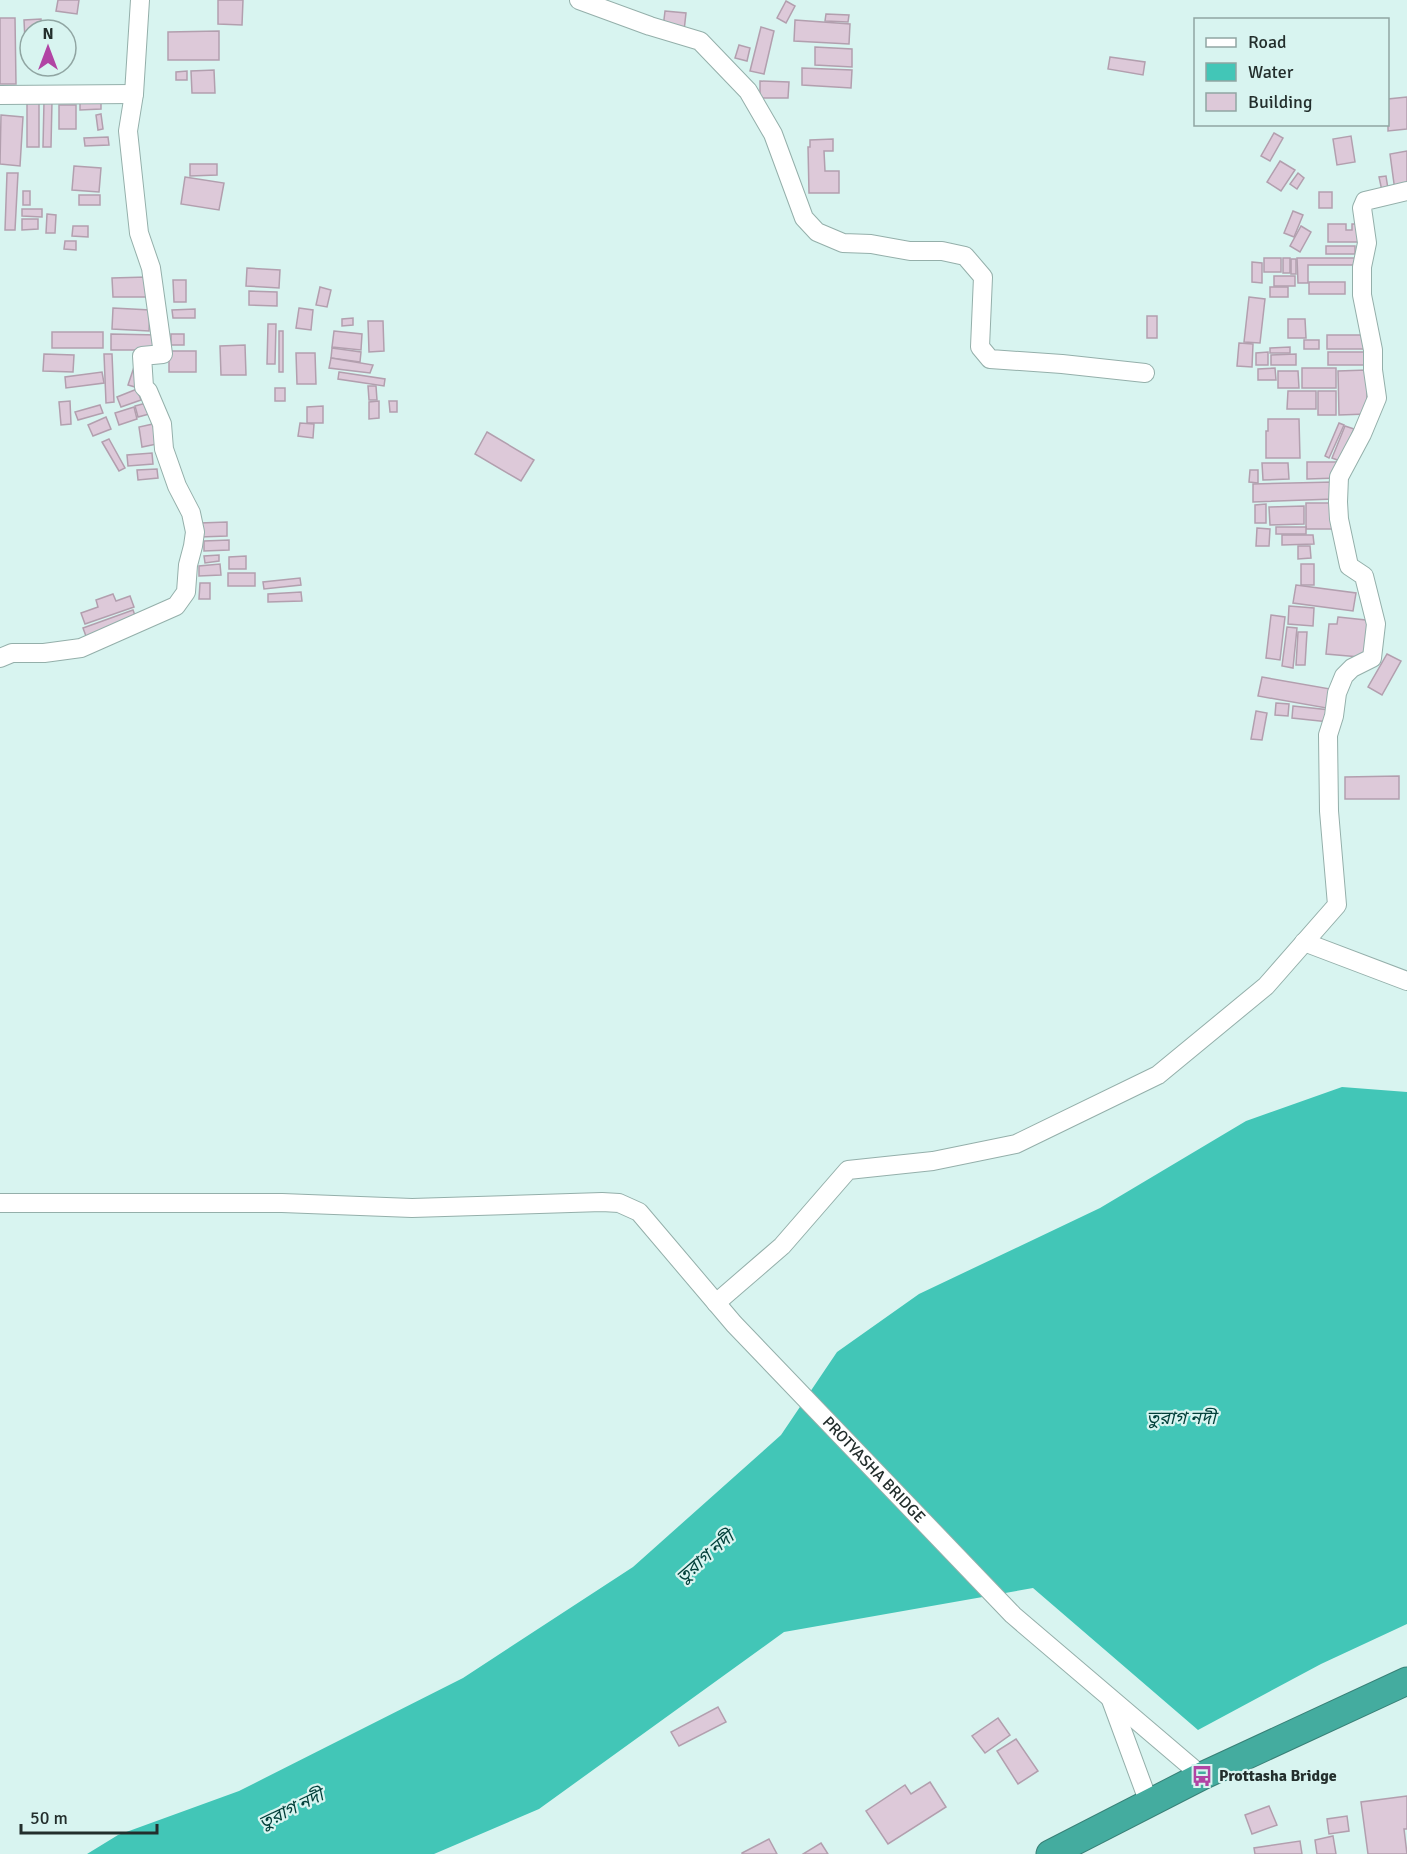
<svg xmlns="http://www.w3.org/2000/svg" width="1407" height="1854" font-family="Signika,'Noto Sans Bengali',sans-serif">
  <rect width="100%" height="100%" fill="#d8f4f0"/>
  <polygon fill="#42c6b7" points="1342,1087 1407,1092 1407,1624 1321,1664 1198,1730 1033,1588 784,1632 539,1809 434,1854 87,1854 118,1835 239,1791 463,1678 633,1567 781,1435 837,1352 919,1294 1100,1208 1246,1121"/>
  <g fill="#ddc9d9" stroke="#b29fae" stroke-width="1.5">
    <polygon points="58,0 79,0 77,14 56,11"/>
    <polygon points="218,0 243,0 242,25 218,24"/>
    <polygon points="786,1 795,6 786,23 777,18"/>
    <polygon points="665,11 686,13 684,31 663,28"/>
    <polygon points="826,14 849,15 848,22 825,21"/>
    <polygon points="0,18 15,18 16,84 0,84"/>
    <polygon points="41,19 42,30 30,30 30,41 25,41 24,20"/>
    <polygon points="795,20 850,24 849,44 794,41"/>
    <polygon points="761,27 774,31 764,74 750,71"/>
    <polygon points="219,31 219,60 168,60 168,32"/>
    <polygon points="739,45 750,48 747,61 735,58"/>
    <polygon points="815,47 852,49 852,67 815,65"/>
    <polygon points="1110,57 1145,62 1143,75 1108,69"/>
    <polygon points="802,68 852,70 851,88 802,85"/>
    <polygon points="214,70 215,93 192,93 191,71"/>
    <polygon points="187,71 187,80 176,80 176,72"/>
    <polygon points="760,81 789,82 788,98 760,98"/>
    <polygon points="1407,97 1407,129 1388,131 1388,99"/>
    <rect x="27" y="98" width="12" height="49"/>
    <polygon points="80,99 101,99 101,109 80,110"/>
    <polygon points="44,101 52,101 51,147 43,147"/>
    <rect x="59" y="105" width="17" height="24"/>
    <polygon points="101,114 103,129 98,130 96,115"/>
    <polygon points="1,115 23,117 20,166 0,164"/>
    <polygon points="1274,133 1283,138 1270,161 1261,156"/>
    <polygon points="1351,136 1355,162 1337,165 1333,139"/>
    <polygon points="108,137 109,145 85,146 84,138"/>
    <polygon points="833,139 833,151 824,151 825,171 839,171 839,193 809,193 808,147 810,147 810,140"/>
    <polygon points="1407,151 1407,189 1395,191 1390,154"/>
    <polygon points="1280,161 1295,170 1281,191 1267,182"/>
    <polygon points="190,164 217,164 217,175 190,176"/>
    <polygon points="74,166 101,168 99,192 72,190"/>
    <polygon points="7,173 18,173 15,230 5,230"/>
    <polygon points="1298,173 1304,178 1297,189 1290,184"/>
    <polygon points="1386,176 1388,189 1382,191 1379,177"/>
    <polygon points="185,177 224,183 219,210 181,204"/>
    <rect x="23" y="191" width="7" height="14"/>
    <rect x="1319" y="192" width="13" height="16"/>
    <rect x="79" y="195" width="21" height="10"/>
    <polygon points="22,209 42,209 42,217 22,216"/>
    <polygon points="1293,211 1303,215 1294,237 1284,233"/>
    <polygon points="47,214 56,215 55,233 46,233"/>
    <polygon points="22,219 38,219 38,229 22,230"/>
    <polygon points="1328,224 1346,224 1346,230 1352,230 1352,224 1363,224 1363,242 1328,242"/>
    <polygon points="73,226 88,226 88,237 72,236"/>
    <polygon points="1301,226 1311,232 1300,252 1290,246"/>
    <polygon points="65,241 76,241 76,250 64,249"/>
    <rect x="1326" y="246" width="29" height="8"/>
    <rect x="1264" y="258" width="17" height="14"/>
    <rect x="1283" y="258" width="7" height="15"/>
    <polygon points="1297,258 1355,258 1355,265 1308,265 1308,283 1298,283"/>
    <rect x="1291" y="259" width="5" height="15"/>
    <polygon points="1252,262 1262,263 1262,283 1252,282"/>
    <polygon points="247,268 280,270 279,288 246,286"/>
    <rect x="1274" y="276" width="21" height="10"/>
    <polygon points="147,277 147,297 113,297 112,278"/>
    <polygon points="173,280 186,280 186,302 174,302"/>
    <rect x="1309" y="282" width="36" height="12"/>
    <polygon points="320,287 331,290 327,307 316,305"/>
    <rect x="1270" y="287" width="18" height="10"/>
    <polygon points="249,291 277,292 277,306 249,305"/>
    <polygon points="1249,297 1265,299 1260,343 1244,342"/>
    <polygon points="113,308 150,310 149,331 112,329"/>
    <polygon points="299,308 313,310 311,330 296,328"/>
    <polygon points="195,309 195,318 173,318 172,310"/>
    <rect x="1147" y="316" width="10" height="22"/>
    <polygon points="353,318 353,325 342,326 342,319"/>
    <polygon points="1288,319 1305,319 1306,338 1288,338"/>
    <polygon points="368,321 383,321 384,351 369,352"/>
    <polygon points="268,324 276,324 275,364 267,364"/>
    <rect x="279" y="331" width="4" height="41"/>
    <polygon points="334,331 362,334 361,350 332,347"/>
    <rect x="52" y="332" width="51" height="16"/>
    <polygon points="111,334 157,335 157,350 111,350"/>
    <rect x="171" y="334" width="13" height="11"/>
    <rect x="1327" y="335" width="41" height="14"/>
    <rect x="1304" y="340" width="15" height="9"/>
    <polygon points="1239,343 1253,344 1252,367 1237,366"/>
    <polygon points="245,345 246,375 221,375 220,346"/>
    <polygon points="1290,347 1290,353 1270,353 1270,348"/>
    <polygon points="332,348 361,352 360,362 331,358"/>
    <rect x="169" y="351" width="27" height="21"/>
    <polygon points="1268,352 1268,365 1256,365 1256,353"/>
    <polygon points="1328,352 1372,352 1371,365 1328,365"/>
    <polygon points="296,353 315,353 316,384 297,384"/>
    <polygon points="44,354 74,355 73,372 43,371"/>
    <polygon points="104,354 112,354 114,402 106,403"/>
    <polygon points="1296,354 1296,365 1271,365 1271,355"/>
    <polygon points="331,358 373,365 370,373 329,368"/>
    <polygon points="134,367 140,369 135,387 128,385"/>
    <polygon points="1275,368 1276,380 1258,380 1258,369"/>
    <rect x="1302" y="368" width="34" height="20"/>
    <polygon points="1367,370 1367,414 1339,415 1338,371"/>
    <polygon points="1278,371 1298,371 1299,388 1278,388"/>
    <polygon points="102,372 104,383 66,388 65,377"/>
    <polygon points="339,372 385,379 384,386 338,379"/>
    <polygon points="368,386 376,386 377,400 369,400"/>
    <rect x="275" y="388" width="10" height="13"/>
    <polygon points="137,389 141,400 121,407 117,397"/>
    <polygon points="1288,391 1316,391 1316,409 1287,409"/>
    <rect x="1318" y="391" width="18" height="24"/>
    <polygon points="70,401 71,424 61,425 59,402"/>
    <polygon points="379,401 379,418 369,419 369,402"/>
    <polygon points="389,401 397,401 397,412 390,412"/>
    <polygon points="150,402 153,413 138,417 135,406"/>
    <polygon points="100,405 103,413 78,420 75,412"/>
    <polygon points="323,406 323,423 307,423 307,407"/>
    <polygon points="134,407 137,419 119,425 115,413"/>
    <polygon points="106,417 111,429 93,436 88,425"/>
    <polygon points="1268,419 1299,419 1300,458 1266,458 1266,431 1268,431"/>
    <polygon points="300,423 314,424 313,438 298,436"/>
    <polygon points="1339,423 1344,425 1329,458 1325,456"/>
    <polygon points="153,424 157,444 142,447 139,427"/>
    <polygon points="1345,426 1354,429 1340,461 1332,458"/>
    <polygon points="487,432 534,460 521,481 475,454"/>
    <polygon points="109,439 125,468 119,471 102,442"/>
    <polygon points="152,453 153,464 128,466 127,455"/>
    <polygon points="1307,462 1338,462 1338,478 1307,479"/>
    <polygon points="1262,463 1288,463 1289,479 1263,480"/>
    <polygon points="157,469 158,478 138,480 137,470"/>
    <polygon points="1250,470 1258,470 1258,483 1249,482"/>
    <polygon points="1334,482 1334,499 1253,502 1253,484"/>
    <rect x="1306" y="503" width="29" height="26"/>
    <polygon points="1266,504 1266,523 1255,523 1255,505"/>
    <polygon points="1304,506 1304,524 1270,525 1269,507"/>
    <polygon points="227,522 227,536 200,537 200,523"/>
    <rect x="1276" y="527" width="30" height="7"/>
    <polygon points="1257,528 1270,529 1269,546 1256,546"/>
    <polygon points="1282,535 1313,535 1314,544 1282,545"/>
    <polygon points="229,540 229,550 204,551 204,541"/>
    <polygon points="1298,546 1310,546 1311,558 1298,559"/>
    <polygon points="219,555 219,561 205,563 204,556"/>
    <polygon points="246,556 246,569 229,569 229,557"/>
    <polygon points="220,564 221,575 199,576 199,566"/>
    <rect x="1301" y="564" width="13" height="21"/>
    <rect x="228" y="573" width="27" height="13"/>
    <polygon points="300,578 301,585 264,589 263,582"/>
    <polygon points="200,583 210,583 210,599 199,599"/>
    <polygon points="1296,585 1356,593 1353,611 1293,603"/>
    <polygon points="301,592 302,601 268,602 268,594"/>
    <polygon points="113,594 116,601 130,596 134,607 85,624 81,613 98,607 96,600"/>
    <polygon points="1289,606 1314,608 1313,626 1288,624"/>
    <polygon points="133,610 137,621 87,639 83,628"/>
    <polygon points="1271,615 1285,617 1280,660 1266,658"/>
    <polygon points="1338,617 1375,621 1371,658 1326,654 1329,624 1337,624"/>
    <polygon points="1287,627 1297,628 1293,668 1282,666"/>
    <polygon points="1298,632 1307,632 1305,665 1296,665"/>
    <polygon points="1387,654 1401,661 1382,695 1368,687"/>
    <polygon points="1262,677 1336,690 1332,709 1258,696"/>
    <polygon points="1276,703 1289,704 1288,716 1275,715"/>
    <polygon points="1293,706 1330,710 1329,722 1292,718"/>
    <polygon points="1256,711 1267,713 1262,740 1251,739"/>
    <polygon points="1399,776 1399,799 1345,799 1345,777"/>
    <polygon points="718,1707 726,1722 679,1746 671,1732"/>
    <polygon points="998,1718 1010,1735 985,1753 972,1736"/>
    <polygon points="1016,1739 1038,1771 1018,1784 997,1751"/>
    <polygon points="930,1782 946,1807 888,1844 866,1811 905,1785 911,1794"/>
    <polygon points="1407,1796 1407,1829 1404,1829 1407,1854 1368,1854 1361,1802"/>
    <polygon points="1269,1806 1277,1825 1252,1834 1245,1815"/>
    <polygon points="1347,1816 1349,1831 1329,1834 1327,1819"/>
    <polygon points="1333,1836 1336,1854 1317,1854 1315,1840"/>
    <polygon points="769,1839 777,1854 742,1854 742,1853"/>
    <polygon points="1300,1841 1302,1854 1255,1854 1254,1848"/>
    <polygon points="821,1843 828,1854 803,1854"/>
  </g>
  <g fill="none" stroke-linecap="round" stroke-linejoin="round">
    <defs>
      <g id="minor">
        <polyline points="579,0 650,26 700,41 748,91 773,134 804,218 817,232 843,243 871,244 910,251 942,251 965,256 983,277 980,347 990,359 1062,364 1145,373"/>
        <polyline points="0,95 134,94"/>
        <polyline points="0,658 12,653 44,653 81,648 176,606 186,592 188,565 193,546 195,532 191,513 177,486 164,449 162,424 148,391 144,387 142,356 163,354 151,268 139,233 128,131 134,94 140,0"/>
        <polyline points="1304,942 1407,981"/>
        <path id="s1" d="M0,1203H282L412,1208L602,1202L619,1203L639,1212L734,1324L1013,1615L1202,1776"/>
        <polyline points="716,1303 782,1246 848,1170 933,1161 1016,1144 1158,1075 1266,986 1337,905 1329,811 1328,735 1334,716 1337,693 1344,676 1352,668 1372,658 1376,624 1364,576 1349,566 1339,519 1338,502 1339,477 1362,434 1377,398 1373,370 1373,350 1362,295 1362,267 1367,243 1362,208 1365,201 1407,191"/>
        <polyline points="1111,1700 1149,1803"/>
      </g>
      <polyline id="highway" points="1050,1854 1202,1776 1407,1681"/>
    </defs>
    <use href="#minor" stroke="#94afaa" stroke-width="20"/>
    <use href="#highway" stroke="#388077" stroke-width="29"/>
    <use href="#minor" stroke="#fff" stroke-width="18"/>
    <use href="#highway" stroke="#44ac9f" stroke-width="27"/>
  </g>
  <defs>
    <symbol id="bus-bare" viewBox="-9 -9 18 18"><path d="M-5-6H5V4H4V6H2V4H-2V6H-4V4H-5ZM-3.5-4V0h7V-4ZM-3.5 1.2v1.5H-2V1.2ZM2 1.2v1.5H3.5V1.2Z" fill="#b144a4" stroke="#d8f4f0" stroke-width="2.5" paint-order="stroke"/></symbol>
  </defs>
  <g fill-rule="evenodd">
    <use href="#bus-bare" x="1187" y="1761" width="30" height="30"/>
  </g>
  <g text-anchor="middle" dominant-baseline="central" stroke-width="4.5" stroke-linejoin="round" paint-order="stroke">
    <g font-size="16" fill="#232e2c" stroke="#d8f4f0">
      <text stroke="none"><textPath href="#s1" startOffset="990">PROTYASHA BRIDGE</textPath></text>
    </g>
    <g font-size="16" font-weight="bold" fill="#232e2c" stroke="#d8f4f0" text-anchor="start">
      <text x="1219" y="1776">Prottasha Bridge</text>
    </g>
    <g font-size="18" font-style="italic" fill="#013f39" stroke="#d8f4f0">
      <text x="1181" y="1418">তুরাগ নদী</text>
      <text transform="translate(705 1557) rotate(-41)">তুরাগ নদী</text>
      <text transform="translate(291 1809) rotate(-26)">তুরাগ নদী</text>
    </g>
  </g>
  <rect x="1194" y="18" width="195" height="108" fill="#d8f4f0" stroke="#90a5a2" stroke-width="1.5"/>
  <rect x="1206" y="38" width="30" height="9" fill="#ffffff" stroke="#90a5a2" stroke-width="1.5"/>
  <text x="1248" y="48" font-size="18" fill="#232e2c">Road</text>
  <rect x="1206" y="63" width="30" height="18" fill="#42c6b7" stroke="#90a5a2" stroke-width="1.5"/>
  <text x="1248" y="78" font-size="18" fill="#232e2c">Water</text>
  <rect x="1206" y="93" width="30" height="18" fill="#ddc9d9" stroke="#90a5a2" stroke-width="1.5"/>
  <text x="1248" y="108" font-size="18" fill="#232e2c">Building</text>
  <g transform="translate(48 48)"><circle r="28" fill="#d8f4f0" stroke="#90a5a2" stroke-width="1.5"/>
  <path d="M0-4.5L10 22L0 15L-10 22Z" fill="#b144a4"/>
  <text y="-9" font-size="16" font-weight="bold" text-anchor="middle" fill="#232e2c">N</text>
  </g>
  <path d="M21 1824v9h136v-9" fill="none" stroke="#232e2c" stroke-width="3"/>
  <text x="30" y="1824" font-size="18" fill="#232e2c" stroke="#d8f4f0" stroke-width="4.5" paint-order="stroke">50 m</text>
</svg>
